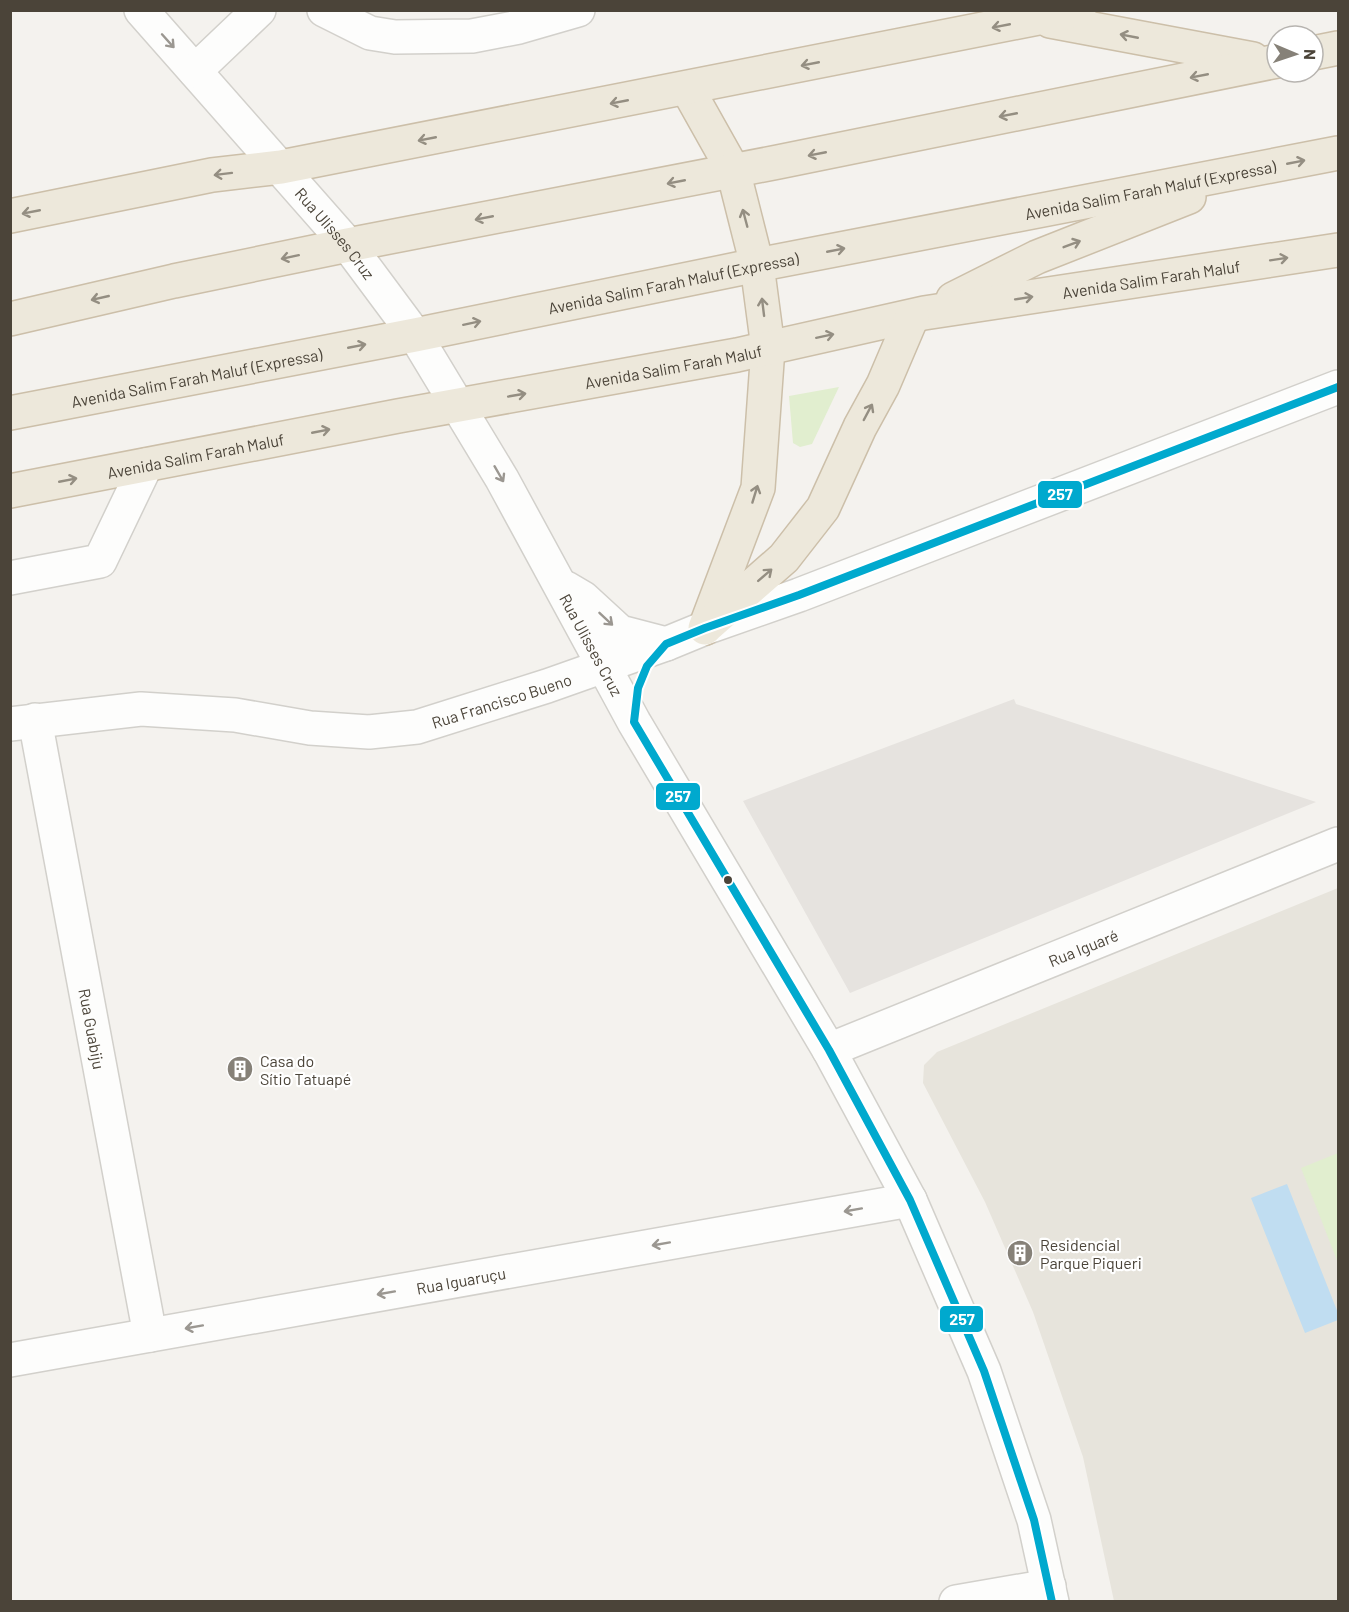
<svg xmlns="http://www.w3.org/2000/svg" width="1349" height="1612" font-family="Barlow,sans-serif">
  <rect width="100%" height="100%" fill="#f4f2ee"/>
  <polygon fill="#e7e4dc" points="1338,888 1338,1601 1114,1601 1083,1457 1033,1312 985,1202 923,1083 924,1065 937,1052"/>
  <g fill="#e1eecf">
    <polygon points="839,387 812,444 800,447 793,443 789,396"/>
    <polygon points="1338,1153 1338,1263 1301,1168"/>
  </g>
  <polygon fill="#e6e3df" points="1014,699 1016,704 1316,802 850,993 743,801"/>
  <polygon fill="#c0ddf1" points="1287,1184 1338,1313 1338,1320 1305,1333 1251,1198"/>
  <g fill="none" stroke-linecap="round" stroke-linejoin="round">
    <defs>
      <g id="minor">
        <path id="s1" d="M141,10L348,245L415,335L502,479L634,722L829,1050L910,1200L984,1371L1034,1520L1052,1602"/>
        <polyline points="324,10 370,33 395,37 472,36 519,27 578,10"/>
        <polyline points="195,71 259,10"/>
        <polyline points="10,578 100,561 146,465"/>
        <polyline points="566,588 583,598 620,632 666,644"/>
        <path id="s2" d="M35,720L150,1335"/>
        <path id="s3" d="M10,724L141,709L235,715L310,728L369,732L417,727L547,686L666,644L705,628L799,595L1338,387"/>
        <path id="s4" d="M829,1050L1338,844"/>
        <path id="s5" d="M10,1360L910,1200"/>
        <polyline points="956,1602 1049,1586"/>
      </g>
      <g id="highway">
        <polyline points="1050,21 1253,59"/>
        <polyline points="1313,53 1338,48"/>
        <polyline points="687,88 733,170 757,265 768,348 758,488 705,628"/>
        <polyline points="10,216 212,175 281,167 1079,10"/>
        <polyline points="953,299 1037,257 1189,197"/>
        <polyline points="10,319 174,281 348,245 778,162 1277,61"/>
        <path id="s6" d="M10,413L415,335L757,265L1338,153"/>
        <path id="s7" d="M10,491L398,416L737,355L924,313L1338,250"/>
        <polyline points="709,624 784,558 823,508 860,427 883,385 912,317"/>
      </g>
    </defs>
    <use href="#minor" stroke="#d2d0cb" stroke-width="36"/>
    <use href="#highway" stroke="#ccbfa9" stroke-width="36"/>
    <use href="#minor" stroke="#fdfdfc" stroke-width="33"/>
    <use href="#highway" stroke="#ede8db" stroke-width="33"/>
    <defs>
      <polyline id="bus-1" points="1052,1602 1034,1520 984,1371 910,1200 829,1050 634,722 638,688 647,666 666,644 705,628 799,595 1338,387"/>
    </defs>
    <use href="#bus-1" stroke="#fff" stroke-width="12"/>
    <use href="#bus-1" stroke="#00a9ce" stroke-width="8"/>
  </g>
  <defs><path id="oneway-shaft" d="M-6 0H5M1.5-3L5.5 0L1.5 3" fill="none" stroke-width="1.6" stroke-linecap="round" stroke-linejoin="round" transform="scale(1.5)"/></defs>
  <g stroke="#948e82">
    <use href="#oneway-shaft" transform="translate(1001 26) rotate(169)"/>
    <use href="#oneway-shaft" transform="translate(1129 36) rotate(-169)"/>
    <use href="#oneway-shaft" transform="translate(810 64) rotate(169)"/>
    <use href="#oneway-shaft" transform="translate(1199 76) rotate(169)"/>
    <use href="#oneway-shaft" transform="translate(619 102) rotate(169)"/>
    <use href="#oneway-shaft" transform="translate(1008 115) rotate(169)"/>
    <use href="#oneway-shaft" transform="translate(427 139) rotate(169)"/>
    <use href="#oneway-shaft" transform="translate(817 154) rotate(169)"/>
    <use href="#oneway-shaft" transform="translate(1296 162) rotate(-11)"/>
    <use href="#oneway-shaft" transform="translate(223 174) rotate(173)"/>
    <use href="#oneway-shaft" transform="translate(676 182) rotate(169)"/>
    <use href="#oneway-shaft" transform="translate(31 212) rotate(169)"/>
    <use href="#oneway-shaft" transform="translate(484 218) rotate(169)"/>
    <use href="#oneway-shaft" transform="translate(745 218) rotate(-105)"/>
    <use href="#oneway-shaft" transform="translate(1072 244) rotate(-21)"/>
    <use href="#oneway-shaft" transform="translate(836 250) rotate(-11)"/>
    <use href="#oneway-shaft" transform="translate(290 257) rotate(168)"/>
    <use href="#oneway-shaft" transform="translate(1279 259) rotate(-9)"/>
    <use href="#oneway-shaft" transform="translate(100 298) rotate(167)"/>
    <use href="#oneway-shaft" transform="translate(1024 298) rotate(-9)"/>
    <use href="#oneway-shaft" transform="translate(763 307) rotate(-97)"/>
    <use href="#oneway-shaft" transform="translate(472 323) rotate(-12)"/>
    <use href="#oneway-shaft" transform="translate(825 336) rotate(-12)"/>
    <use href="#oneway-shaft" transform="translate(357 346) rotate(-11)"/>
    <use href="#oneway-shaft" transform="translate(517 395) rotate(-10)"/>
    <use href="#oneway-shaft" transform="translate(868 412) rotate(-62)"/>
    <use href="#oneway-shaft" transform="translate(321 431) rotate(-11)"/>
    <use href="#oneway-shaft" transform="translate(68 480) rotate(-11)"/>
    <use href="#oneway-shaft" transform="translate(755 494) rotate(-73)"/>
    <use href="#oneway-shaft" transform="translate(765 575) rotate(-41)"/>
  </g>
  <g stroke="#9b9791">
    <use href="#oneway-shaft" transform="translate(168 41) rotate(48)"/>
    <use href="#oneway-shaft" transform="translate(499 474) rotate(60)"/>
    <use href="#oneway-shaft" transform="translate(606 619) rotate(43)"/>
    <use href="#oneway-shaft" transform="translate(853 1210) rotate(170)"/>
    <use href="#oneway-shaft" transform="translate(661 1244) rotate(170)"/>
    <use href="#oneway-shaft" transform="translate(386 1293) rotate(170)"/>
    <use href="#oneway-shaft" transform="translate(194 1327) rotate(170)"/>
  </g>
  <defs>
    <symbol id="building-disc" viewBox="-11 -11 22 22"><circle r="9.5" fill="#868178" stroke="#fff"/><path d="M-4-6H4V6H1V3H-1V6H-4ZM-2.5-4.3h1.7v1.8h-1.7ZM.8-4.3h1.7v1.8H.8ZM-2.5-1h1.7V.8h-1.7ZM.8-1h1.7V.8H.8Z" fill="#fff"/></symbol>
  </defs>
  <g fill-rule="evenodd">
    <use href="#building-disc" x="225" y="1054" width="30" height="30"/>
    <use href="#building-disc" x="1005" y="1238" width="30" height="30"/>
  </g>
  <circle fill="#4b4439" stroke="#fff" stroke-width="2" cx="728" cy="880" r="5"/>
  <g text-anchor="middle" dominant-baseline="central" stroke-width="4.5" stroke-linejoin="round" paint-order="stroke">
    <g font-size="16" fill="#4b4439" stroke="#fff">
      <text stroke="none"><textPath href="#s6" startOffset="1162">Avenida Salim Farah Maluf (Expressa)</textPath></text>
      <text stroke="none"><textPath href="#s1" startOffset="296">Rua Ulisses Cruz</textPath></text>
      <text stroke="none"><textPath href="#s7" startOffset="1161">Avenida Salim Farah Maluf</textPath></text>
      <text stroke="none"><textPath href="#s6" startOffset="676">Avenida Salim Farah Maluf (Expressa)</textPath></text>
      <text stroke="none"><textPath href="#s7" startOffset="675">Avenida Salim Farah Maluf</textPath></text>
      <text stroke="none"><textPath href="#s6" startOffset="190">Avenida Salim Farah Maluf (Expressa)</textPath></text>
      <text stroke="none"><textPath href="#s7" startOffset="189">Avenida Salim Farah Maluf</textPath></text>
      <text stroke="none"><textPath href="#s1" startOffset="782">Rua Ulisses Cruz</textPath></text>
      <text stroke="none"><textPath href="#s3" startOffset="498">Rua Francisco Bueno</textPath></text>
      <text stroke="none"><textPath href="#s4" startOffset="274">Rua Iguaré</textPath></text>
      <text stroke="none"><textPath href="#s2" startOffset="314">Rua Guabiju</textPath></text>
      <text stroke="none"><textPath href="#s5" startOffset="458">Rua Iguaruçu</textPath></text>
    </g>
    <g font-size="16" fill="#4b4439" stroke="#fff" text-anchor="start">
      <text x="260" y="1060">Casa do<tspan x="260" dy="18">Sítio Tatuapé</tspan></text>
      <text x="1040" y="1244">Residencial<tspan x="1040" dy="18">Parque Piqueri</tspan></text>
    </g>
  </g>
  <g stroke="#fff" stroke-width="2">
    <rect x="1037" y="480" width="46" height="29" rx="6" fill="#00a9ce"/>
    <rect x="655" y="782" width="46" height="29" rx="6" fill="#00a9ce"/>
    <rect x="939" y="1305" width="45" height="28" rx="6" fill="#00a9ce"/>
  </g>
  <g font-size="16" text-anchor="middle" font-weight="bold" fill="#fff">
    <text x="1060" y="500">257</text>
    <text x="678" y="802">257</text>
    <text x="962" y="1325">257</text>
  </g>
  <rect width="1349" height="1612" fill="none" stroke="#4b4439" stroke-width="24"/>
  <g transform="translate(1295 54) rotate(92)"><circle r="28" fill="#ffffff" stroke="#b7b4b0" stroke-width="1.5"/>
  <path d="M0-4.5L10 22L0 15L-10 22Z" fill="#868178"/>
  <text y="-9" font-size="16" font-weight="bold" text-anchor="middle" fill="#4b4439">N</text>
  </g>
</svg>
